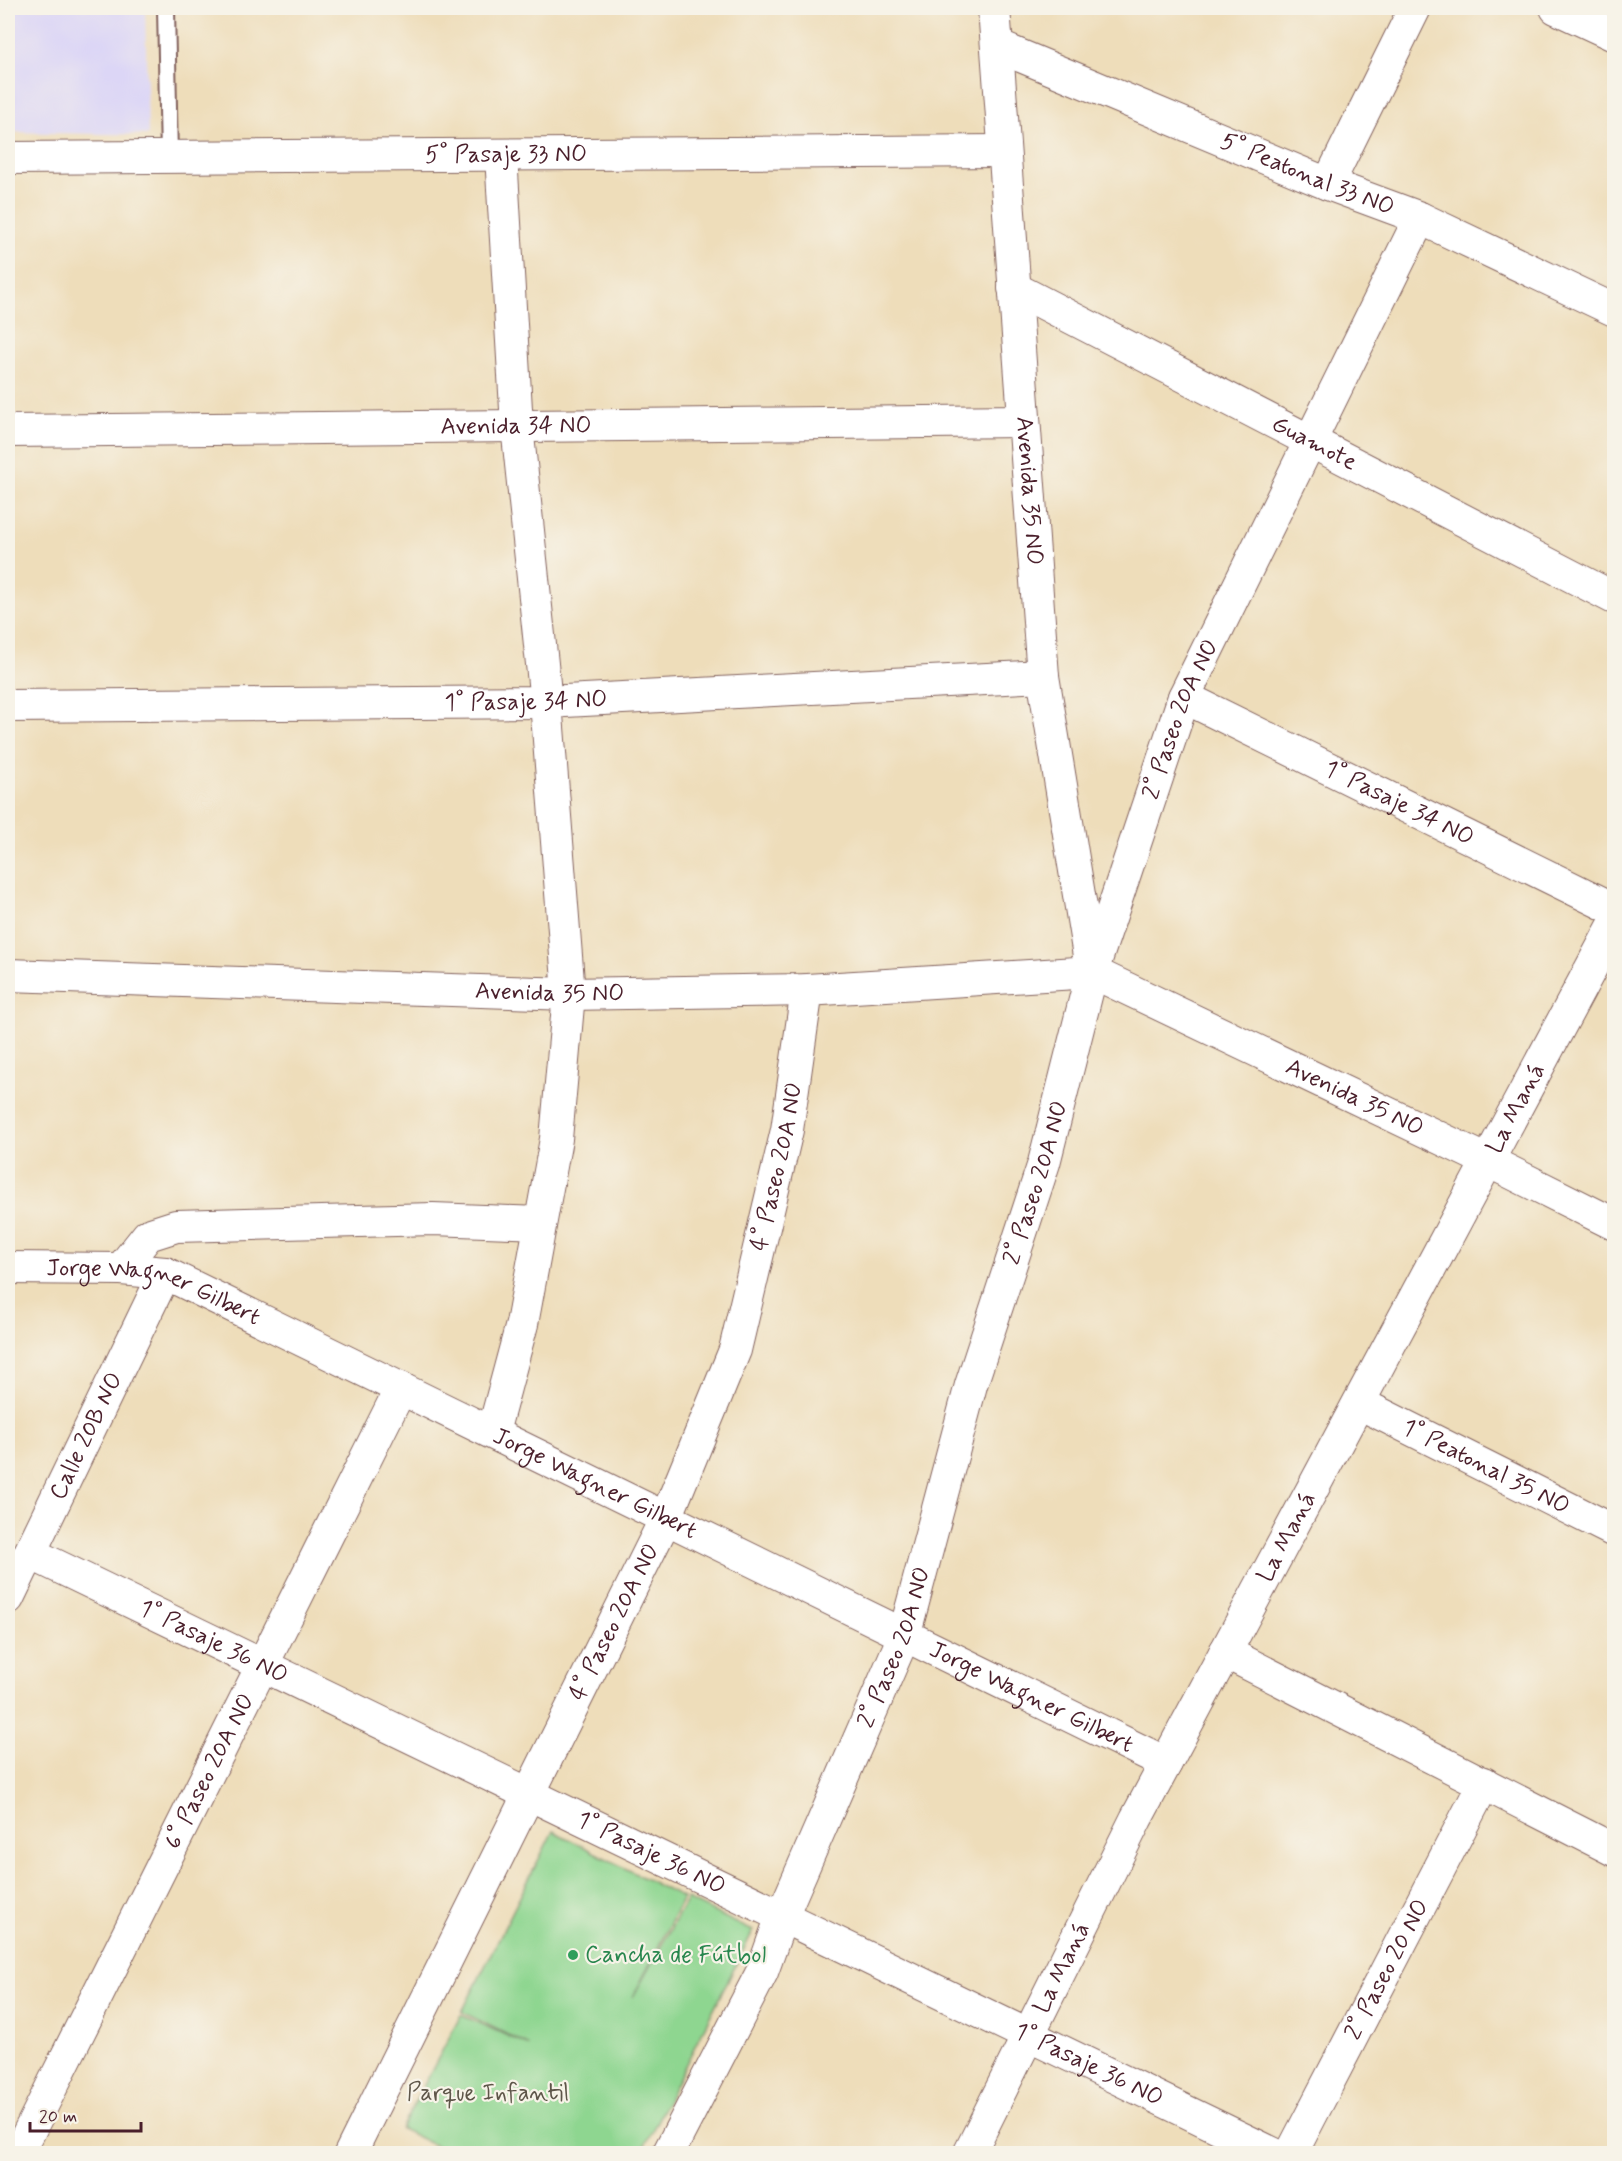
<svg xmlns="http://www.w3.org/2000/svg" width="1622" height="2161" font-family="Mynerve,sans-serif">
  <rect width="100%" height="100%" fill="#f7f3e8"/>
  <filter id="ink" filterUnits="userSpaceOnUse"><feTurbulence type="fractalNoise" baseFrequency=".0167" numOctaves="2"/><feDisplacementMap in="SourceGraphic" scale="12" xChannelSelector="R" yChannelSelector="G"/><feConvolveMatrix kernelMatrix="1 2 1 2 8 2 1 2 1" color-interpolation-filters="sRGB"/></filter>
  <filter id="wash" filterUnits="userSpaceOnUse"><feTurbulence type="fractalNoise" baseFrequency=".008" numOctaves="4" result="noise"/><feDisplacementMap in="SourceGraphic" scale="24" xChannelSelector="R" yChannelSelector="G"/><feGaussianBlur stdDeviation="1.35" result="paint"/><feColorMatrix in="noise" values="0 0 0 0 0 0 0 0 0 0 0 0 0 0 0 0 0 1.4 0 .05"/><feComposite in="paint" operator="in"/></filter>
  <g filter="url(#wash)">
    <rect width="100%" height="100%" fill="#eeddba"/>
    <polygon fill="#dcd6f6" points="8,8 145,8 148,135 8,132"/>
    <polygon fill="#8ed690" stroke="#6c7a5e" stroke-width="1.5" points="553,1831 683,1898 633,1997 687,1899 753,1931 641,2153 450,2153 401,2129 461,2015 530,2046 462,2012"/>
  </g>
  <g filter="url(#ink)">
    <g fill="none" stroke-linecap="round" stroke-linejoin="round">
      <defs>
        <polyline id="lane" points="166,8 169,157"/>
        <g id="street">
          <path id="s1" d="M994,8L1043,676L1091,968"/>
          <polyline points="1556,8 1614,35"/>
          <path id="s2" d="M997,46L1328,184L1420,218L1614,310"/>
          <path id="s3" d="M8,158L1004,151"/>
          <polyline points="1328,184 1415,8"/>
          <path id="s4" d="M1014,288L1614,598"/>
          <path id="s5" d="M8,431L1024,421"/>
          <path id="s6" d="M1184,697L1614,909"/>
          <path id="s7" d="M8,706L546,702L1043,676"/>
          <path id="s8" d="M8,975L569,994L807,990L1092,972L1488,1161L1614,1224"/>
          <path id="s9" d="M8,1268L121,1269L165,1273L1166,1763"/>
          <polyline points="121,1269 148,1235 176,1226 433,1219 540,1223"/>
          <path id="s10" d="M1359,1403L1614,1531"/>
          <polyline points="493,1432 522,1324 556,1139 569,994 546,702 517,426 501,155"/>
          <path id="s11" d="M30,1553L1274,2154"/>
          <path id="s12" d="M8,1598L165,1273"/>
          <polyline points="1225,1652 1614,1850"/>
          <path id="s13" d="M18,2154L401,1388"/>
          <path id="s14" d="M350,2154L666,1518L735,1350L787,1130L807,990"/>
          <path id="s15" d="M668,2154L762,1972L782,1916L904,1636L971,1385L1044,1163L1092,972L1184,697L1420,218"/>
          <path id="s16" d="M969,2154L1136,1819L1614,925"/>
          <path id="s17" d="M1291,2154L1484,1783"/>
        </g>
      </defs>
      <use href="#lane" stroke="#83625d" stroke-width="20"/>
      <use href="#street" stroke="#83625d" stroke-width="34"/>
      <use href="#lane" stroke="#fff" stroke-width="16"/>
      <use href="#street" stroke="#fff" stroke-width="32"/>
    </g>
  </g>
  <circle fill="#2e9e5b" stroke="#f7f3e8" stroke-width="2" cx="573" cy="1955" r="6"/>
  <g text-anchor="middle" dominant-baseline="central" stroke-width="4.5" stroke-linejoin="round" paint-order="stroke">
    <g font-size="24" fill="#4a1f2b" stroke="#f7f3e8">
      <text stroke="none"><textPath href="#s3" startOffset="498">5° Pasaje 33 NO</textPath></text>
      <text stroke="none"><textPath href="#s2" startOffset="336">5° Peatonal 33 NO</textPath></text>
      <text stroke="none"><textPath href="#s5" startOffset="508">Avenida 34 NO</textPath></text>
      <text stroke="none"><textPath href="#s4" startOffset="338">Guamote</textPath></text>
      <text stroke="none"><textPath href="#s1" startOffset="484">Avenida 35 NO</textPath></text>
      <text stroke="none"><textPath href="#s7" startOffset="518">1° Pasaje 34 NO</textPath></text>
      <text stroke="none"><textPath href="#s15" startOffset="1528">2° Paseo 20A NO</textPath></text>
      <text stroke="none"><textPath href="#s6" startOffset="240">1° Pasaje 34 NO</textPath></text>
      <text stroke="none"><textPath href="#s8" startOffset="542">Avenida 35 NO</textPath></text>
      <text stroke="none"><textPath href="#s8" startOffset="1376">Avenida 35 NO</textPath></text>
      <text stroke="none"><textPath href="#s16" startOffset="1180">La Maná</textPath></text>
      <text stroke="none"><textPath href="#s14" startOffset="1080">4° Paseo 20A NO</textPath></text>
      <text stroke="none"><textPath href="#s15" startOffset="1042">2° Paseo 20A NO</textPath></text>
      <text stroke="none"><textPath href="#s9" startOffset="150">Jorge Wagner Gilbert</textPath></text>
      <text stroke="none"><textPath href="#s12" startOffset="180">Calle 20B NO</textPath></text>
      <text stroke="none"><textPath href="#s10" startOffset="142">1° Peatonal 35 NO</textPath></text>
      <text stroke="none"><textPath href="#s9" startOffset="636">Jorge Wagner Gilbert</textPath></text>
      <text stroke="none"><textPath href="#s16" startOffset="694">La Maná</textPath></text>
      <text stroke="none"><textPath href="#s14" startOffset="594">4° Paseo 20A NO</textPath></text>
      <text stroke="none"><textPath href="#s11" startOffset="204">1° Pasaje 36 NO</textPath></text>
      <text stroke="none"><textPath href="#s15" startOffset="556">2° Paseo 20A NO</textPath></text>
      <text stroke="none"><textPath href="#s9" startOffset="1122">Jorge Wagner Gilbert</textPath></text>
      <text stroke="none"><textPath href="#s13" startOffset="428">6° Paseo 20A NO</textPath></text>
      <text stroke="none"><textPath href="#s11" startOffset="690">1° Pasaje 36 NO</textPath></text>
      <text stroke="none"><textPath href="#s16" startOffset="208">La Maná</textPath></text>
      <text stroke="none"><textPath href="#s17" startOffset="208">2° Paseo 20 NO</textPath></text>
      <text stroke="none"><textPath href="#s11" startOffset="1176">1° Pasaje 36 NO</textPath></text>
    </g>
    <g font-size="24" fill="#27864d" stroke="#f7f3e8" text-anchor="start">
      <text x="585" y="1955">Cancha de Fútbol</text>
    </g>
    <g font-size="24" fill="#5e5649" stroke="#f7f3e8">
      <text x="488" y="2093">Parque Infantil</text>
    </g>
  </g>
  <rect width="1622" height="2161" fill="none" stroke="#f7f3e8" stroke-width="30"/>
  <path d="M30 2122v9h111v-9" fill="none" stroke="#4a1f2b" stroke-width="3"/>
  <text x="39" y="2122" font-size="18" fill="#4a1f2b" stroke="#f7f3e8" stroke-width="4.5" paint-order="stroke">20 m</text>
</svg>
